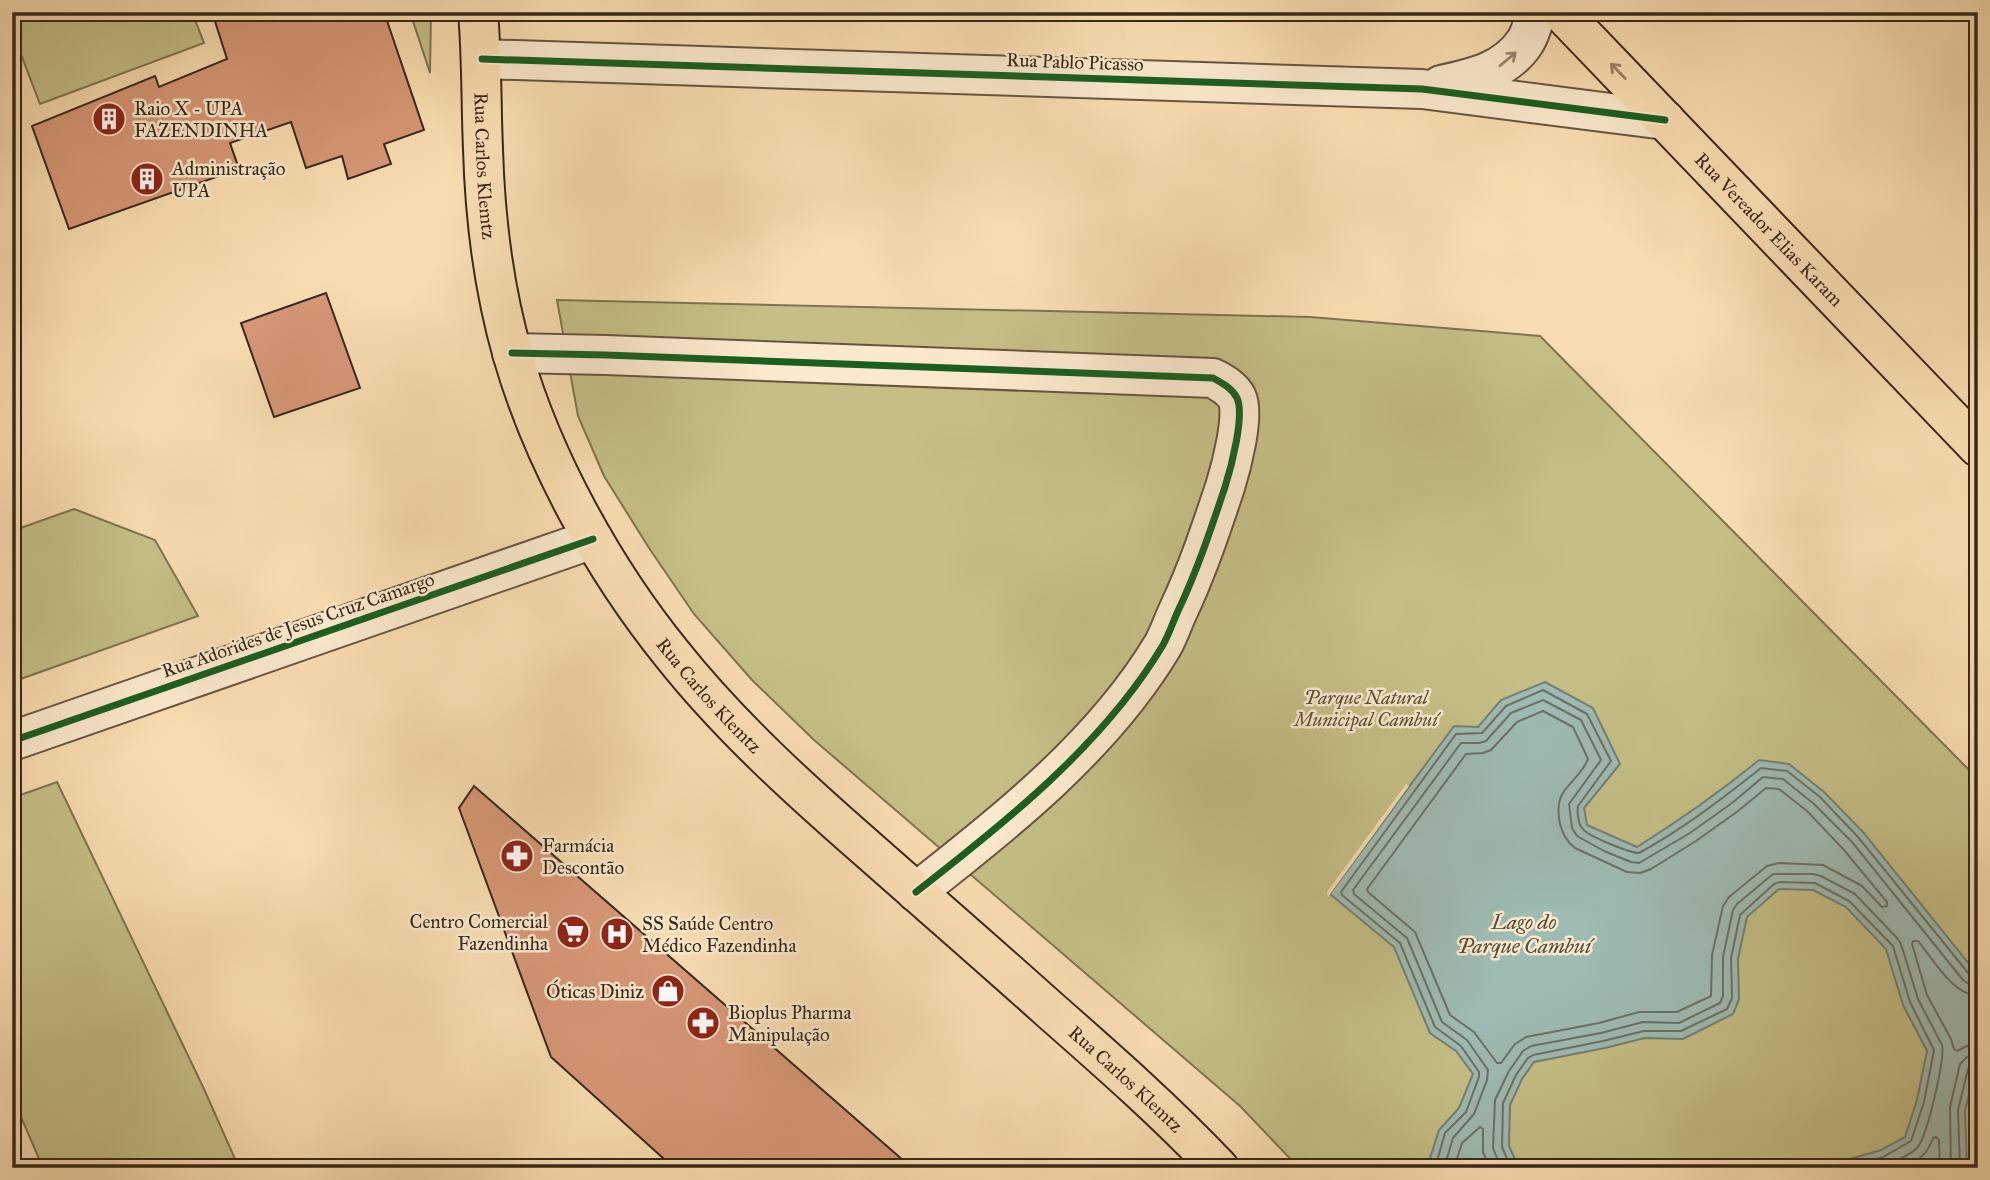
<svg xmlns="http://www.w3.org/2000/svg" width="1990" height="1180" font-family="'IM FELL Great Primer',serif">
  <rect width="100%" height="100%" fill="#f9ddb2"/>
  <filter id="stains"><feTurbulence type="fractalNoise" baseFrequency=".00286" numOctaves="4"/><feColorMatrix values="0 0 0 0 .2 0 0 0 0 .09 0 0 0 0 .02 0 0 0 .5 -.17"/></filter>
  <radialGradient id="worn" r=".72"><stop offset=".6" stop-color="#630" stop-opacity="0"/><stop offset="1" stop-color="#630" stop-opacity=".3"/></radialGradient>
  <g fill="#c5bf87" stroke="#7e7450" stroke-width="2">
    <polygon points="12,12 192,12 204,43 40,104 12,31"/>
    <polygon points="410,12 431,12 430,73"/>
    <polygon points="557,300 1310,317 1540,336 1978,779 1978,1168 1299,1168 1240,1106 814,740 752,680 694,614 649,548 604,476 578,416"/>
    <polygon points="74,509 155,540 198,616 12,682 12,531"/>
    <polygon points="57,782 204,1089 239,1168 43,1168 12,1096 12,798"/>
  </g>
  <path fill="#9fbbb3" stroke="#758076" stroke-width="2" d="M1545,682L1593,708L1620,764L1584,808L1587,825L1637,847C1680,820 1720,792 1759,760L1789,764L1824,792L1863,832L1978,975V1057L1965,1111L1967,1168H1777L1805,1160L1843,1161L1881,1150L1905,1137L1917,1100L1927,1051L1903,1005L1886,949L1846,907L1813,890L1779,889L1747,917L1738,959L1739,999L1733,1014L1683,1039L1645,1038L1605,1048L1534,1062L1522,1079L1510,1105L1509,1146L1519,1168H1427L1439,1130L1459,1108L1473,1074L1456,1051L1430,1033L1394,947L1330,894L1454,726L1478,727L1501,700Z"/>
  <polygon fill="#f9ddb2" points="1406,784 1409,786 1328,897 1327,892"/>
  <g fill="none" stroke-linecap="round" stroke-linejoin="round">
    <g stroke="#6b7266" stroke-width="2">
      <path d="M1543,711L1573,727L1588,759C1576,787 1552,786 1560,824C1563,834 1566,841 1575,848L1627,872L1640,873L1651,869L1696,841L1738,811L1766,788L1779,789L1807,811L1844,850L1887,902V906L1882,907L1862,886L1823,865L1779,863L1767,866L1729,897L1723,906L1712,955L1711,996L1677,1012H1639L1599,1023L1526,1037L1515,1044L1501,1063H1497L1474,1032L1450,1015L1415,932L1368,892L1367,889L1466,754L1483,753L1491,750L1517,722Z"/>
      <path d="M1978,996C1953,995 1933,959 1918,941H1913L1912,944L1927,995L1951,1039L1954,1049L1957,1051L1967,1046L1978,1044"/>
      <path d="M1435,1168L1445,1133L1466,1112L1479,1077V1072L1461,1046L1435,1027L1400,943L1342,895L1341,892L1456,734L1482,733L1506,706L1543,690L1587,714L1611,761L1578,806C1577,812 1578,823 1582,828C1587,836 1630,853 1639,853C1683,829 1722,799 1761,768L1787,771L1820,797L1858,837L1969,974L1978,977"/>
      <polyline points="1444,1168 1453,1138 1474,1114 1487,1080 1488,1070 1467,1040 1442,1022 1407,938 1354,894 1353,890 1461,743 1479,743 1486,741 1511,713 1543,700 1581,720 1601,760 1569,804 1572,828 1577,836 1604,851 1631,862 1639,863 1690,833 1732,803 1763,777 1783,779 1814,804 1852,842 1963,980 1970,985 1978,986"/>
      <polyline points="1454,1168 1462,1143 1480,1127 1483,1129 1483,1152 1490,1168"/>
      <path d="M1501,1168L1493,1148L1495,1100L1509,1071L1523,1051L1531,1046L1601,1033L1643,1022L1679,1023L1720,1003L1723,996V957L1733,910L1737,904L1773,874H1813L1821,876L1855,894L1897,938L1901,944L1918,999L1942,1045C1945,1060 1927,1137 1917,1148C1908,1157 1889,1164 1877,1168"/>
      <polyline points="1511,1168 1502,1147 1503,1103 1516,1075 1528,1058 1533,1055 1603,1041 1644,1031 1681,1031 1727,1009 1732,998 1731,958 1740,915 1774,884 1780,882 1815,883 1849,901 1893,946 1910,1002 1934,1050 1924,1102 1911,1141 1883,1157 1845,1168"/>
      <path d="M1904,1168C1919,1160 1927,1155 1933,1138L1936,1137L1939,1140L1940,1168"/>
      <polyline points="1951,1168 1950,1107 1960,1064 1967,1057 1978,1055"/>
      <polyline points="1960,1168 1958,1110 1968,1069 1972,1064 1978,1064"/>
    </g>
  </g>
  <g fill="#d79778" stroke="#37281a" stroke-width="2">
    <polygon points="212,12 384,12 424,130 384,144 391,164 348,179 342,156 306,168 291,122 230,143 239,169 69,229 32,126 155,76 159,87 227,59"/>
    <polygon points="326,293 360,388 274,417 241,323"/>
    <polygon points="474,786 912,1168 674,1168 551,1057 459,808"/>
  </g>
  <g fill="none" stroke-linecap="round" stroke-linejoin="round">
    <defs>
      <g id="minor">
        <polyline points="482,59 1422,89 1665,120"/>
        <path d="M1441,85C1473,78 1506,71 1525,42C1530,35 1532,24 1536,16L1535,12"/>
        <path d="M512,353L606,355L1213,378C1222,383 1232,388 1237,398C1245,415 1231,468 1225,487C1211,529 1197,571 1178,611C1173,622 1169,634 1163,645C1104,744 1006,822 916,892"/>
        <polyline points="12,741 593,539"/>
      </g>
      <g id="major">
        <path id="s1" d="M478,12C482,58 481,103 483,149C485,219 494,290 513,356C543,460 604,570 672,654C730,727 801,791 871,852C931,905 991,957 1050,1010C1108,1061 1166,1112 1219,1168"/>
        <path id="s2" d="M1561,12L1978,447"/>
      </g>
    </defs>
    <use href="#minor" stroke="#685540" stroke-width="42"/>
    <use href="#major" stroke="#37281a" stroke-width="42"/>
    <use href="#minor" stroke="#fbe9cd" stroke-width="38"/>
    <use href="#major" stroke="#f9ddb2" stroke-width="38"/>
    <defs>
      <g id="cycleway">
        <polyline points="482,59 1422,89 1665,120"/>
        <path d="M512,353L606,355L1213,378C1222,383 1232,388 1237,398C1245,415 1231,468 1225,487C1211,529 1197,571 1178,611C1173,622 1169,634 1163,645C1104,744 1006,822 916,892"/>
        <polyline points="12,741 593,539"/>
      </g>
    </defs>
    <use href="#cycleway" stroke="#fbe9cd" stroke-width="11"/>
    <use href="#cycleway" stroke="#1b5e20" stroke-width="7"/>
  </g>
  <defs><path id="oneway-shaft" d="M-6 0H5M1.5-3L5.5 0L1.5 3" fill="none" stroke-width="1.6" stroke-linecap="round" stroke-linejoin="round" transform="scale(1.75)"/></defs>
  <use stroke="#998874" href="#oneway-shaft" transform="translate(1508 59) rotate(-40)"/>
  <use stroke="#988266" href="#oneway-shaft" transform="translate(1618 71) rotate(-134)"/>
  <defs>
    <symbol id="building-disc" viewBox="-11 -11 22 22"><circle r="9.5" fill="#8f2418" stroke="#fbe9cd"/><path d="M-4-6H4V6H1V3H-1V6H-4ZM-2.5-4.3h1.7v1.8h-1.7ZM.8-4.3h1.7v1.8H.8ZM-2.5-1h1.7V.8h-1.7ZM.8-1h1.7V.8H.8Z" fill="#fff"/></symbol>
    <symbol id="pharmacy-disc" viewBox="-11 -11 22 22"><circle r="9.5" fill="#8f2418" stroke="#fbe9cd"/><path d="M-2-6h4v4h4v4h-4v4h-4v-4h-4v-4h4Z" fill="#fff"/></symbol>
    <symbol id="supermarket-disc" viewBox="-11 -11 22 22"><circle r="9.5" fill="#8f2418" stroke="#fbe9cd"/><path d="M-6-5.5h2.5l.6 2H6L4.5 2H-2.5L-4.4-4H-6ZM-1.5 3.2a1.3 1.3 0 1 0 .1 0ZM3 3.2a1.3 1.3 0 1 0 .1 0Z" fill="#fff"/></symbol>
    <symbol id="hospital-disc" viewBox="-11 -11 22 22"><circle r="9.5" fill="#8f2418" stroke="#fbe9cd"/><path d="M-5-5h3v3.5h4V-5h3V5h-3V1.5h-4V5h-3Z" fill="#fff"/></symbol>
    <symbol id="shop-disc" viewBox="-11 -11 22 22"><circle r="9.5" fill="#8f2418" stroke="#fbe9cd"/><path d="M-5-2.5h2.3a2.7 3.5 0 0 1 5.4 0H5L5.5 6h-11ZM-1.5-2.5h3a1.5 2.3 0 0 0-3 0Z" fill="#fff"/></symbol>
  </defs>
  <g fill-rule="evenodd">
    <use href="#building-disc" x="90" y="100" width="38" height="38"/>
    <use href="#building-disc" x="128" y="160" width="38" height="38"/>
    <use href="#pharmacy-disc" x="498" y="837" width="38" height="38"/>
    <use href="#supermarket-disc" x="554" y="913" width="38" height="38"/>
    <use href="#hospital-disc" x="598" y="915" width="38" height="38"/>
    <use href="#shop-disc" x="649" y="972" width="38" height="38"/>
    <use href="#pharmacy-disc" x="684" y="1004" width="38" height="38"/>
  </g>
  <g text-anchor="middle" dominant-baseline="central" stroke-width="5" stroke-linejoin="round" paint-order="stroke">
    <g font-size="19" fill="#37281a" stroke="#fbe9cd">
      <text transform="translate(1075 62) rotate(2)">Rua Pablo Picasso</text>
      <text stroke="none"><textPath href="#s1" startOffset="154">Rua Carlos Klemtz</textPath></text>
      <text stroke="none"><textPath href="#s2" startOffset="301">Rua Vereador Elias Karam</textPath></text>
      <text transform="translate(298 625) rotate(-19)">Rua Adorides de Jesus Cruz Camargo</text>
      <text stroke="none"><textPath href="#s1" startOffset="742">Rua Carlos Klemtz</textPath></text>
      <text stroke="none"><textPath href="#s1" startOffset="1309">Rua Carlos Klemtz</textPath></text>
    </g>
    <g font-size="19" fill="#37281a" stroke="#fbe9cd" text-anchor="start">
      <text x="134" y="108">Raio X - UPA<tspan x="134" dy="22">FAZENDINHA</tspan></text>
      <text x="172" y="168">Administração<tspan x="172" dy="22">UPA</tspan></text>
      <text x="542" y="845">Farmácia<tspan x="542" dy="22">Descontão</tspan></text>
      <text x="548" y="921" text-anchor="end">Centro Comercial<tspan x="548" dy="22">Fazendinha</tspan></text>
      <text x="642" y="923">SS Saúde Centro<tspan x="642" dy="22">Médico Fazendinha</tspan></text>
      <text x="644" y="991" text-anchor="end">Óticas Diniz</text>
      <text x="728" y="1012">Bioplus Pharma<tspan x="728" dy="22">Manipulação</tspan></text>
    </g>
    <g font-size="19" font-style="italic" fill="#5a4e35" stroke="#fbe9cd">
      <text x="1366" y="697">Parque Natural<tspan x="1366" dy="22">Municipal Cambuí</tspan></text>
    </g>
    <g font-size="21" font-style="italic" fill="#514d40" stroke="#fbe9cd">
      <text x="1524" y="922">Lago do<tspan x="1524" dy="24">Parque Cambuí</tspan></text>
    </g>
  </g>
  <rect width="1990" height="1180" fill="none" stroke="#f9ddb2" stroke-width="42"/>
  <rect x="14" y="14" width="1962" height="1152" fill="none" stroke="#37281a" stroke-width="3.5"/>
  <rect x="21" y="21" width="1948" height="1138" fill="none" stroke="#37281a" stroke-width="2"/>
  <rect width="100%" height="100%" filter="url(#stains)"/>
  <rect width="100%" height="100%" fill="url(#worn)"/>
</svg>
